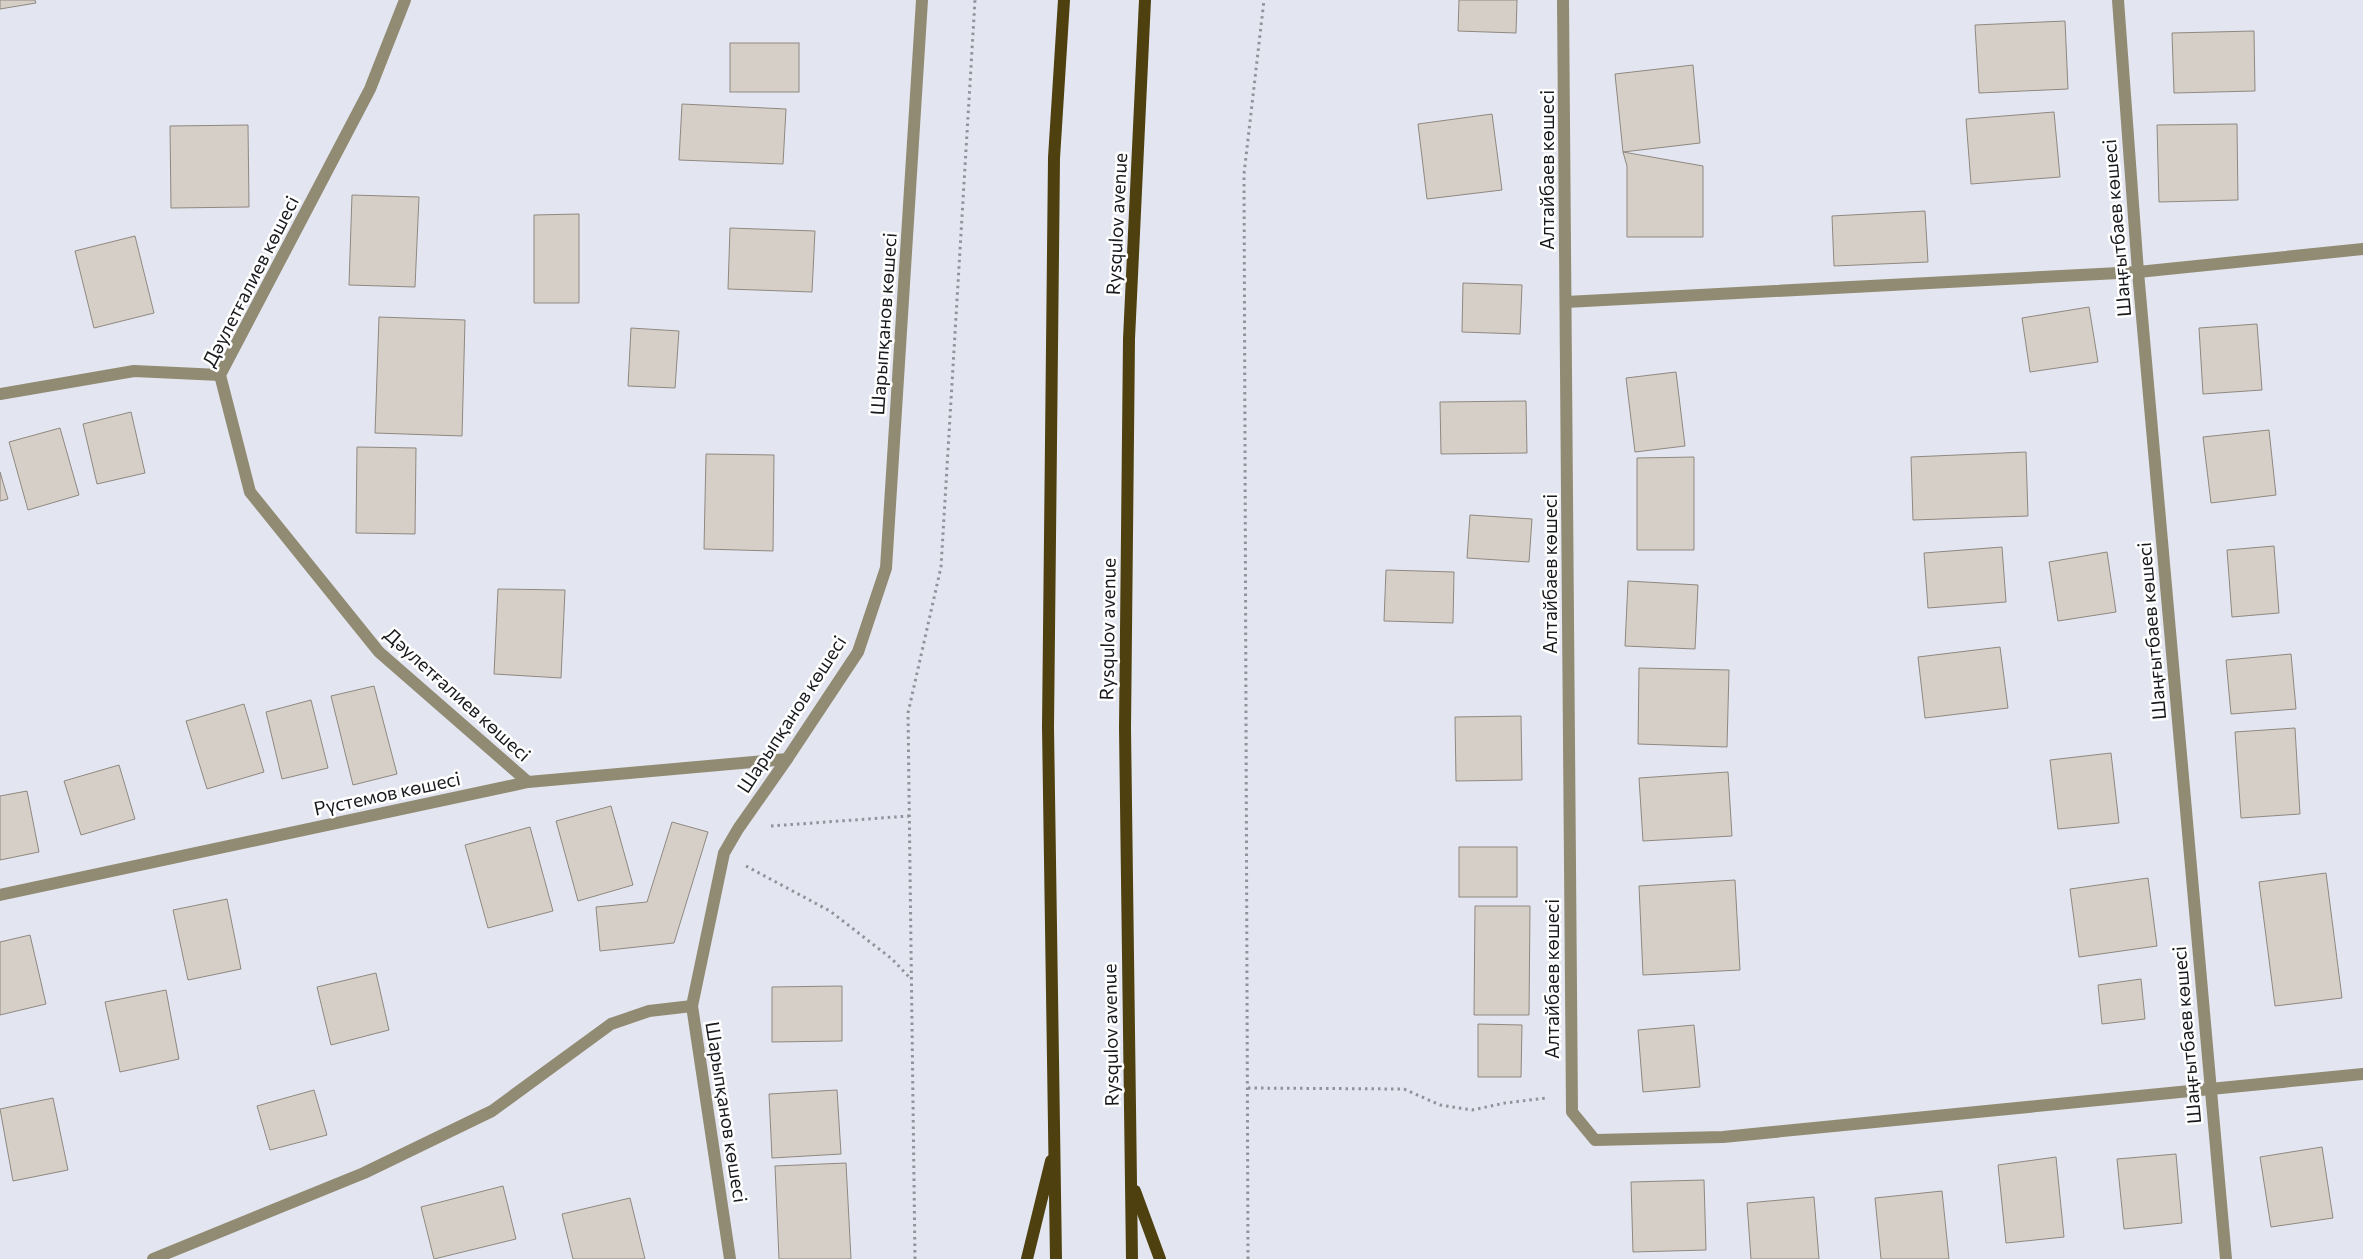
<svg xmlns="http://www.w3.org/2000/svg" width="2363" height="1259" font-family="Commissioner,sans-serif">
  <rect width="100%" height="100%" fill="#e3e6f0"/>
  <g fill="#d6cfc7" stroke="#8f8881">
    <polygon points="0,0 35,0 36,3 0,9"/>
    <polygon points="1459,0 1517,0 1516,33 1458,31"/>
    <polygon points="2065,21 2068,89 1979,93 1975,25"/>
    <polygon points="2254,31 2255,91 2174,93 2172,33"/>
    <rect x="730" y="43" width="69" height="49"/>
    <polygon points="1693,65 1700,143 1623,152 1615,74"/>
    <polygon points="682,104 786,109 783,164 679,160"/>
    <polygon points="2054,112 2060,177 1971,184 1966,119"/>
    <polygon points="1492,114 1502,190 1427,199 1418,124"/>
    <polygon points="2237,124 2238,200 2159,202 2157,125"/>
    <polygon points="248,125 249,207 171,208 170,126"/>
    <polygon points="1623,152 1703,166 1703,237 1627,237 1627,166"/>
    <polygon points="352,195 419,197 415,287 349,285"/>
    <polygon points="1925,211 1928,262 1834,266 1832,216"/>
    <polygon points="579,214 579,303 534,303 534,215"/>
    <polygon points="730,228 815,231 812,292 728,289"/>
    <polygon points="135,236 154,313 94,328 75,251"/>
    <polygon points="1463,283 1522,285 1520,334 1462,332"/>
    <polygon points="2089,307 2098,362 2030,372 2022,318"/>
    <polygon points="379,317 465,320 462,436 375,433"/>
    <polygon points="2257,324 2262,390 2203,394 2199,328"/>
    <polygon points="631,328 679,331 675,388 628,386"/>
    <polygon points="1676,372 1685,446 1635,452 1626,378"/>
    <polygon points="1526,401 1527,453 1441,454 1440,402"/>
    <polygon points="131,412 145,473 97,484 83,424"/>
    <polygon points="60,428 79,495 28,510 9,442"/>
    <polygon points="2269,430 2276,495 2211,503 2203,437"/>
    <polygon points="357,447 416,448 415,534 356,533"/>
    <polygon points="2026,452 2028,516 1913,520 1911,457"/>
    <polygon points="706,454 774,455 773,551 704,549"/>
    <polygon points="1694,457 1694,550 1637,550 1637,458"/>
    <polygon points="0,472 8,499 0,501"/>
    <polygon points="1470,515 1532,519 1529,562 1467,558"/>
    <polygon points="2274,546 2279,613 2232,617 2227,550"/>
    <polygon points="2002,547 2006,602 1928,608 1924,553"/>
    <polygon points="2107,552 2116,612 2058,621 2049,562"/>
    <polygon points="1386,570 1454,572 1453,623 1384,621"/>
    <polygon points="1628,581 1698,585 1695,649 1625,646"/>
    <polygon points="498,589 565,590 561,678 494,674"/>
    <polygon points="2000,647 2008,708 1925,718 1918,657"/>
    <polygon points="2291,654 2296,709 2231,714 2226,660"/>
    <polygon points="1639,668 1729,670 1727,747 1638,744"/>
    <polygon points="374,686 397,774 353,785 331,696"/>
    <polygon points="311,700 328,768 282,779 266,712"/>
    <polygon points="244,704 264,772 207,789 186,721"/>
    <polygon points="1521,716 1522,780 1456,781 1455,717"/>
    <polygon points="2295,728 2300,814 2241,818 2235,732"/>
    <polygon points="2111,753 2119,823 2058,829 2050,760"/>
    <polygon points="119,765 135,819 81,835 64,781"/>
    <polygon points="1728,772 1732,836 1643,841 1639,778"/>
    <polygon points="27,791 39,852 0,860 0,796"/>
    <polygon points="611,806 633,885 578,901 556,821"/>
    <polygon points="672,822 708,832 674,943 600,951 596,907 647,902"/>
    <polygon points="530,827 553,911 488,928 465,845"/>
    <rect x="1459" y="847" width="58" height="50"/>
    <polygon points="2326,873 2342,998 2275,1006 2259,882"/>
    <polygon points="2148,878 2157,946 2079,957 2070,889"/>
    <polygon points="1735,880 1740,970 1643,975 1639,886"/>
    <polygon points="227,899 241,969 188,980 173,910"/>
    <polygon points="1475,906 1530,906 1529,1015 1474,1015"/>
    <polygon points="30,935 46,1004 0,1015 0,942"/>
    <polygon points="376,973 389,1030 331,1045 317,987"/>
    <polygon points="2141,979 2145,1019 2102,1024 2098,985"/>
    <polygon points="842,986 842,1041 772,1042 772,987"/>
    <polygon points="166,990 179,1059 120,1072 105,1002"/>
    <polygon points="1478,1024 1522,1025 1521,1077 1478,1077"/>
    <polygon points="1694,1025 1700,1087 1643,1092 1638,1030"/>
    <polygon points="314,1090 327,1135 270,1150 257,1106"/>
    <polygon points="837,1090 841,1154 772,1158 769,1094"/>
    <polygon points="53,1098 68,1170 13,1181 0,1109"/>
    <polygon points="2322,1147 2333,1218 2271,1227 2260,1157"/>
    <polygon points="2176,1154 2182,1223 2124,1229 2117,1159"/>
    <polygon points="2056,1157 2064,1237 2006,1243 1998,1165"/>
    <polygon points="846,1163 851,1259 779,1259 775,1166"/>
    <polygon points="1704,1180 1706,1250 1633,1252 1631,1182"/>
    <polygon points="503,1186 516,1239 434,1259 421,1207"/>
    <polygon points="1942,1191 1949,1259 1881,1259 1875,1198"/>
    <polygon points="1814,1197 1819,1259 1751,1259 1747,1203"/>
    <polygon points="630,1198 645,1259 573,1259 562,1214"/>
  </g>
  <g fill="none" stroke-linecap="round" stroke-linejoin="round">
    <g stroke="#91939a" stroke-width="3" stroke-dasharray="2.5 4" stroke-linecap="butt">
      <polyline points="771,826 909,816"/>
      <polyline points="746,866 830,911 892,959 911,979"/>
      <polyline points="1248,1088 1404,1089 1440,1105 1472,1110 1505,1103 1547,1098"/>
      <polyline points="915,1259 908,713 941,567 975,0"/>
      <polyline points="1248,1259 1244,174 1264,0"/>
    </g>
    <g stroke="#928b73" stroke-width="12">
      <polyline points="405,0 370,89 220,375 250,492 379,652 528,782"/>
      <polyline points="1563,0 1572,1112 1595,1140 1723,1137 2363,1074"/>
      <polyline points="2118,0 2138,272 2226,1259"/>
      <polyline points="1566,302 2138,272 2363,249"/>
      <polyline points="0,394 134,371 220,375"/>
      <polyline points="0,895 528,782 787,759"/>
      <polyline points="153,1259 364,1173 492,1111 611,1024 649,1011 692,1006"/>
      <polyline points="730,1259 692,1006 724,853 738,829 787,759 858,652 886,568 922,0"/>
    </g>
    <g stroke="#4e400f" stroke-width="12">
      <polyline points="1135,1191 1160,1259"/>
      <polyline points="1027,1259 1051,1161"/>
      <polyline points="1056,1259 1048,727 1054,158 1064,0"/>
      <polyline points="1132,1259 1125,728 1129,339 1145,0"/>
    </g>
  </g>
  <g text-anchor="middle" dominant-baseline="central" stroke-width="5" stroke-linejoin="round" paint-order="stroke">
    <g font-size="19" fill="#18191c" stroke="#fff">
      <text transform="translate(1546 170) rotate(-90)">Алтайбаев көшесі</text>
      <text transform="translate(1116 224) rotate(-87)">Rysqulov avenue</text>
      <text transform="translate(2116 228) rotate(-95)">Шаңғытбаев көшесі</text>
      <text transform="translate(250 281) rotate(-63)">Дәулетғалиев көшесі</text>
      <text transform="translate(883 324) rotate(-86)">Шарыпқанов көшесі</text>
      <text transform="translate(1549 574) rotate(-90)">Алтайбаев көшесі</text>
      <text transform="translate(1107 629) rotate(-89)">Rysqulov avenue</text>
      <text transform="translate(2151 631) rotate(-95)">Шаңғытбаев көшесі</text>
      <text transform="translate(458 694) rotate(42)">Дәулетғалиев көшесі</text>
      <text transform="translate(791 714) rotate(-57)">Шарыпқанов көшесі</text>
      <text transform="translate(387 793) rotate(-12)">Рүстемов көшесі</text>
      <text transform="translate(1551 979) rotate(-90)">Алтайбаев көшесі</text>
      <text transform="translate(1110 1035) rotate(-91)">Rysqulov avenue</text>
      <text transform="translate(2186 1035) rotate(-95)">Шаңғытбаев көшесі</text>
      <text transform="translate(727 1112) rotate(81)">Шарыпқанов көшесі</text>
    </g>
  </g>
</svg>
